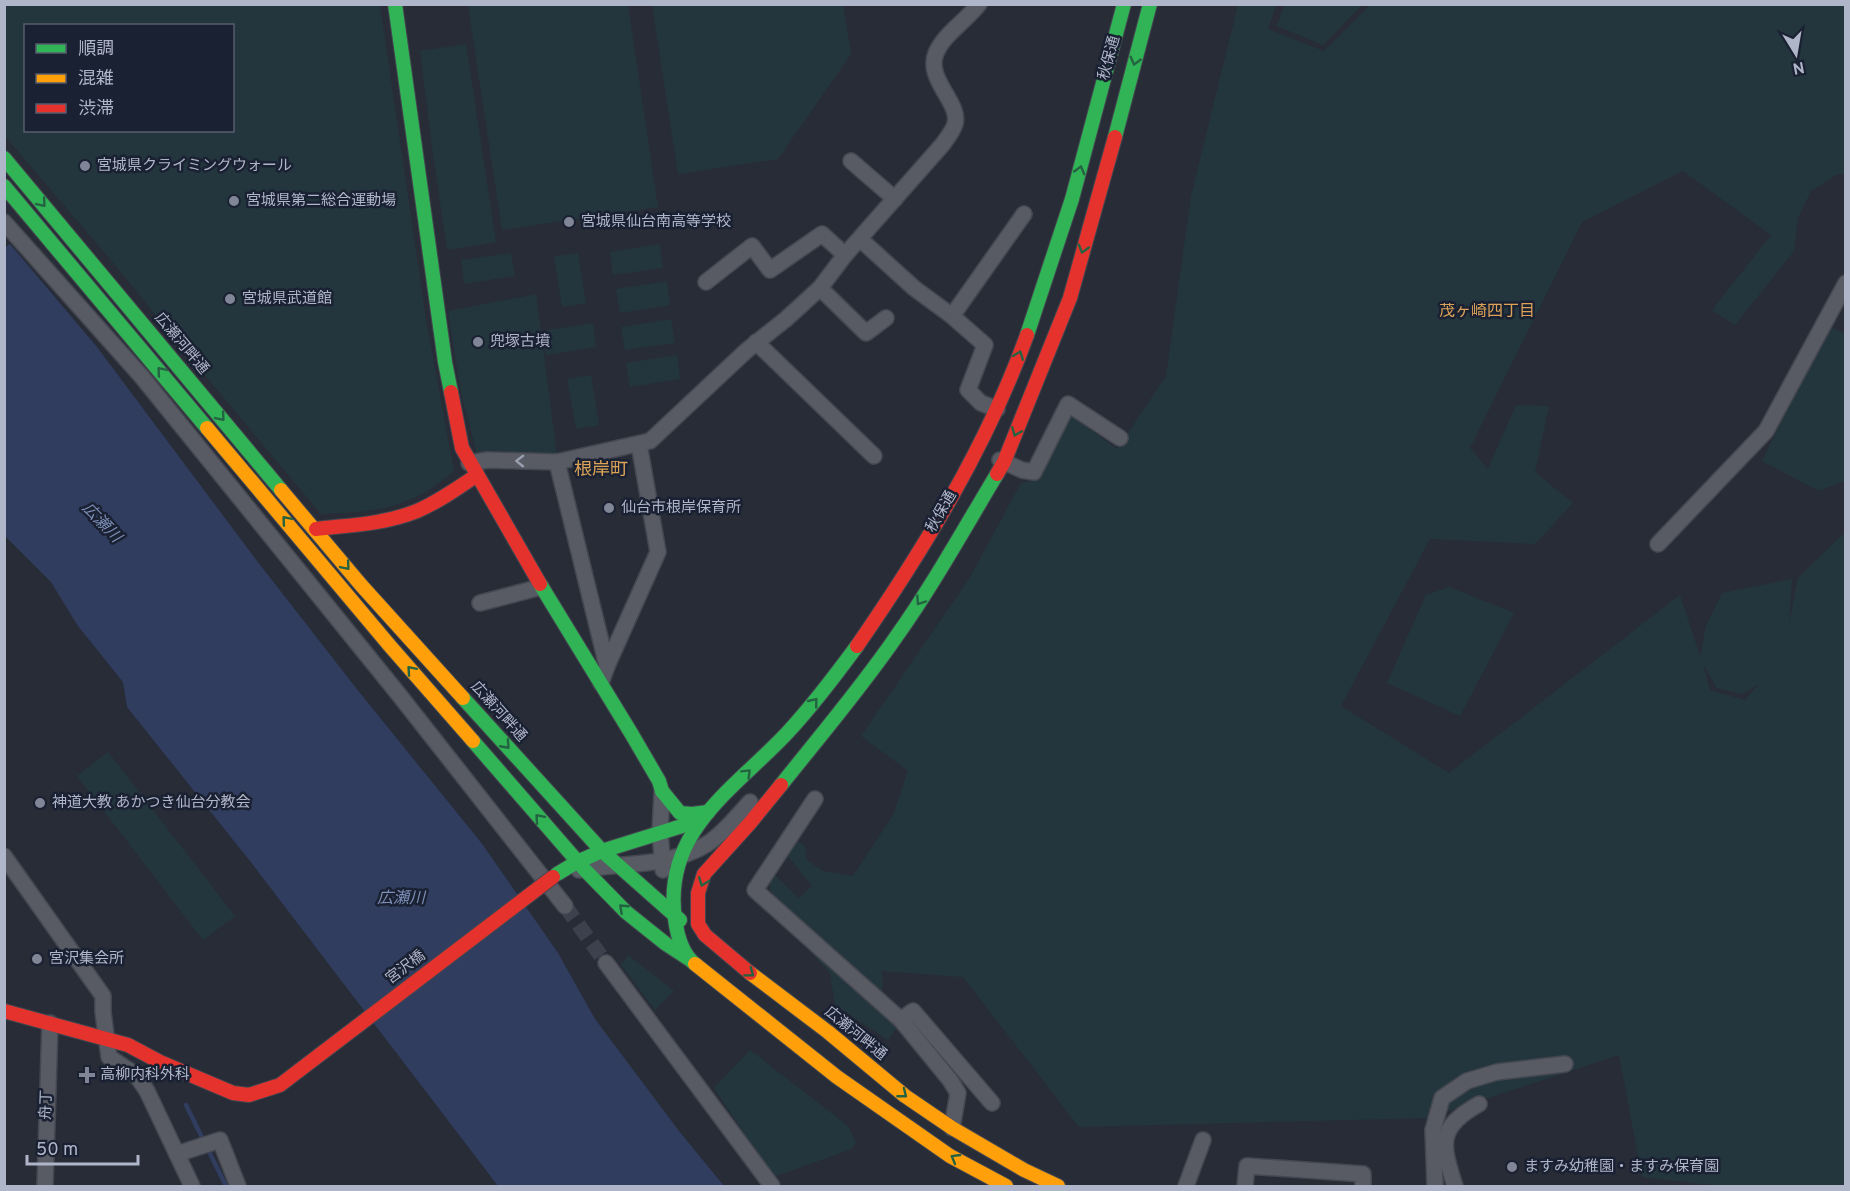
<svg xmlns="http://www.w3.org/2000/svg" width="1850" height="1191" font-family="Overpass,'Noto Sans JP',sans-serif">
  <rect width="100%" height="100%" fill="#272c37"/>
  <g fill="#24363d" fill-rule="evenodd">
    <path d="M4,5H380L426,319L454,471C438,484 421,497 401,503C376,512 348,513 321,514L198,367L115,265L5,136ZM26,26H232V130H26Z"/>
    <polygon points="468,5 628,5 658,207 502,230"/>
    <polygon points="652,5 843,5 851,54 778,159 678,174"/>
    <path d="M1238,5H1276L1268,29L1324,51L1370,5H1845V175L1838,174L1811,191L1798,218L1794,251L1735,325L1712,310L1771,235L1683,171L1582,222L1470,448L1488,469L1516,405L1549,406L1535,472L1573,503L1535,544L1430,539L1341,706L1449,773L1680,595L1700,656L1706,626L1722,593L1792,579L1789,624L1798,578L1845,532V1186H1720L1642,1177L1619,1055L1427,1118L1079,1127L963,977L882,971L883,1000L900,1023L888,1040L835,1005L830,973L773,912L768,869L799,898L812,886L787,855L797,841L805,846L807,860L823,871L853,876L893,815L908,771L861,736L969,579L1021,483L1037,479L1065,419L1073,417L1117,449L1166,376L1191,196ZM1703,664L1717,688L1742,694L1759,684L1745,700L1710,690Z"/>
    <polygon points="1284,5 1284,4 1362,5 1323,45 1277,26"/>
    <polygon points="466,44 496,242 447,250 432,147 420,51"/>
    <polygon points="660,244 663,268 613,275 610,252"/>
    <polygon points="511,253 515,276 464,284 461,260"/>
    <polygon points="578,253 586,303 562,307 554,256"/>
    <polygon points="667,281 670,305 620,313 616,289"/>
    <polygon points="536,294 557,456 550,458 477,454 461,393 448,311"/>
    <polygon points="671,319 675,343 625,350 621,327"/>
    <polygon points="593,323 596,347 546,355 542,331"/>
    <polygon points="1829,326 1845,334 1845,481 1819,491 1762,461"/>
    <polygon points="677,355 680,379 630,387 626,363"/>
    <polygon points="591,375 599,425 576,429 567,379"/>
    <polygon points="1449,587 1514,613 1460,716 1387,683 1426,595"/>
    <polygon points="108,752 235,916 203,940 77,776"/>
    <polygon points="628,955 674,991 655,1010 621,965"/>
    <polygon points="750,1050 848,1126 856,1142 852,1149 773,1177 714,1088"/>
  </g>
  <polygon fill="#303d5f" points="10,244 97,347 254,557 356,688 483,845 558,953 595,1019 679,1131 724,1186 498,1186 250,861 127,707 123,682 78,626 51,582 5,536 4,248"/>
  <g fill="none" stroke-linecap="round" stroke-linejoin="round">
    <polyline stroke="#303d5f" stroke-width="4.5" points="186,1105 226,1186"/>
    <polyline stroke="#3c414d" stroke-width="15" stroke-dasharray="15 8" stroke-linecap="butt" points="565,906 606,963"/>
    <defs>
      <g id="street">
        <polyline points="851,161 895,199"/>
        <polyline points="4,222 142,377 400,696 565,906"/>
        <polyline points="860,239 914,288 952,316 985,345 968,390 981,403 997,409"/>
        <polyline points="706,282 752,246 770,270 822,234 845,255"/>
        <polyline points="820,288 866,333 886,318"/>
        <polyline points="952,316 1024,214"/>
        <polyline points="756,342 874,456"/>
        <polyline points="1000,460 1022,470 1034,472 1068,404 1120,438"/>
        <polyline points="557,462 607,666"/>
        <path d="M469,463L488,460L557,462L650,441L746,351L786,319L820,288L845,255L943,144C947,138 953,131 955,124C961,103 925,79 936,53C944,34 966,21 979,4"/>
        <polyline points="1658,544 1766,431 1846,283"/>
        <polyline points="480,603 541,587"/>
        <polyline points="601,683 607,666 658,552 639,444"/>
        <polyline points="662,792 660,832 663,870"/>
        <polyline points="815,799 755,890 901,1020"/>
        <polyline points="4,856 103,996 103,1012 109,1057 136,1075 147,1091 192,1186"/>
        <path d="M579,870C622,862 668,868 707,844C724,833 737,816 750,802"/>
        <polyline points="606,963 772,1186"/>
        <polyline points="952,1128 958,1093 950,1080 901,1020 913,1011 992,1103"/>
        <polyline points="177,1154 220,1140 238,1186"/>
        <polyline points="45,1186 50,1023"/>
        <polyline points="1186,1186 1203,1140"/>
        <polyline points="1245,1186 1247,1166 1363,1174 1363,1186"/>
        <polyline points="1435,1186 1433,1130 1442,1098 1467,1081 1497,1072 1565,1064"/>
        <path d="M1455,1186C1442,1145 1436,1128 1479,1104"/>
      </g>
      <g id="fast">
        <polyline points="395,4 445,362 451,392"/>
        <polyline points="1115,137 1150,4"/>
        <polyline points="4,158 281,490"/>
        <polyline points="4,186 207,428"/>
        <polyline points="1027,335 1072,199 1124,4"/>
        <polyline points="540,584 631,733 659,781 662,791"/>
        <polyline points="463,698 602,851 680,920"/>
        <polyline points="473,741 584,869 626,912 666,944 689,959"/>
        <path d="M781,785C820,736 861,688 896,637C933,585 964,529 997,474"/>
        <polyline points="662,791 680,813 692,814 708,812"/>
        <polyline points="557,874 577,862 602,851 682,826 706,813"/>
        <path d="M695,964C682,954 677,934 675,919C662,830 736,788 788,732C813,705 835,676 857,646"/>
      </g>
      <g id="slow">
        <polyline points="207,428 390,646 473,741"/>
        <polyline points="281,490 361,585 463,698"/>
        <polyline points="695,964 837,1077 950,1156 1006,1186"/>
        <polyline points="750,973 828,1032 905,1096 952,1128 1024,1170 1058,1186"/>
      </g>
      <g id="jam">
        <polyline points="451,392 462,448 540,584"/>
        <polyline points="997,474 1004,462 1070,298 1115,137"/>
        <path d="M316,529C350,525 385,524 417,511C438,502 458,488 477,475"/>
        <path d="M857,646C924,549 987,446 1027,335"/>
        <polyline points="750,973 705,935 698,924 698,893 704,874 750,823 781,785"/>
        <polyline points="4,1011 128,1045 160,1062 233,1093 249,1095 280,1085"/>
      </g>
    </defs>
    <use href="#street" stroke="#444750" stroke-width="18"/>
    <use href="#fast" stroke="#444750" stroke-width="16"/>
    <use href="#slow" stroke="#444750" stroke-width="16"/>
    <use href="#jam" stroke="#444750" stroke-width="16"/>
    <use href="#street" stroke="#585a64" stroke-width="15"/>
    <use href="#fast" stroke="#30b455" stroke-width="14"/>
    <use href="#slow" stroke="#ff9f0a" stroke-width="14"/>
    <use href="#jam" stroke="#e5322d" stroke-width="14"/>
    <defs>
      <polyline id="jam-bridge" points="280,1085 553,877"/>
    </defs>
    <use href="#jam-bridge" stroke="#444750" stroke-width="16" stroke-linecap="butt"/>
    <use href="#jam-bridge" stroke="#e5322d" stroke-width="14"/>
  </g>
  <defs><path id="oneway-chevron" d="M-2-3.5L2.5 0L-2 3.5" fill="none" stroke-width="1.6" stroke-linecap="round" stroke-linejoin="round" transform="scale(1.5)"/></defs>
  <g stroke="#246342">
    <use href="#oneway-chevron" transform="translate(1135 61) rotate(105)"/>
    <use href="#oneway-chevron" transform="translate(1080 170) rotate(-75)"/>
    <use href="#oneway-chevron" transform="translate(42 203) rotate(50)"/>
    <use href="#oneway-chevron" transform="translate(1083 249) rotate(106)"/>
    <use href="#oneway-chevron" transform="translate(1019 355) rotate(-69)"/>
    <use href="#oneway-chevron" transform="translate(161 371) rotate(-130)"/>
    <use href="#oneway-chevron" transform="translate(221 417) rotate(50)"/>
    <use href="#oneway-chevron" transform="translate(1016 432) rotate(112)"/>
    <use href="#oneway-chevron" transform="translate(286 520) rotate(-130)"/>
    <use href="#oneway-chevron" transform="translate(346 566) rotate(50)"/>
    <use href="#oneway-chevron" transform="translate(920 601) rotate(124)"/>
    <use href="#oneway-chevron" transform="translate(411 670) rotate(-131)"/>
    <use href="#oneway-chevron" transform="translate(814 702) rotate(-51)"/>
    <use href="#oneway-chevron" transform="translate(506 745) rotate(48)"/>
    <use href="#oneway-chevron" transform="translate(747 773) rotate(-45)"/>
    <use href="#oneway-chevron" transform="translate(539 818) rotate(-131)"/>
    <use href="#oneway-chevron" transform="translate(703 882) rotate(111)"/>
    <use href="#oneway-chevron" transform="translate(623 908) rotate(-137)"/>
    <use href="#oneway-chevron" transform="translate(750 973) rotate(37)"/>
    <use href="#oneway-chevron" transform="translate(903 1094) rotate(38)"/>
    <use href="#oneway-chevron" transform="translate(955 1158) rotate(-150)"/>
  </g>
  <use stroke="#9a9fb0" href="#oneway-chevron" transform="translate(520 461) rotate(-179)"/>
  <g fill="#808696" stroke="#1a2132" stroke-width="2">
    <circle cx="85" cy="166" r="6"/>
    <circle cx="234" cy="201" r="6"/>
    <circle cx="569" cy="222" r="6"/>
    <circle cx="230" cy="299" r="6"/>
    <circle cx="478" cy="342" r="6"/>
    <circle cx="609" cy="508" r="6"/>
    <circle cx="40" cy="803" r="6"/>
    <circle cx="37" cy="959" r="6"/>
    <path d="M84 1066h6v6h6v6h-6v6h-6v-6h-6v-6h6z"/>
    <circle cx="1512" cy="1167" r="6"/>
  </g>
  <g text-anchor="middle" dominant-baseline="central" stroke-width="5" stroke-linejoin="round" paint-order="stroke">
    <g font-size="15" fill="#b0b6c9" stroke="#1a2132">
      <text transform="translate(1110 58) rotate(-75)">秋保通</text>
      <text transform="translate(181 344) rotate(50)">広瀬河畔通</text>
      <text transform="translate(942 512) rotate(-60)">秋保通</text>
      <text transform="translate(498 712) rotate(48)">広瀬河畔通</text>
      <text transform="translate(406 968) rotate(-37)">宮沢橋</text>
      <text transform="translate(855 1034) rotate(39)">広瀬河畔通</text>
      <text transform="translate(47 1105) rotate(-88)">舟丁</text>
    </g>
    <g font-size="15" fill="#b0b6c9" stroke="#1a2132" text-anchor="start">
      <text x="97" y="166">宮城県クライミングウォール</text>
      <text x="246" y="201">宮城県第二総合運動場</text>
      <text x="581" y="222">宮城県仙台南高等学校</text>
      <text x="242" y="299">宮城県武道館</text>
      <text x="490" y="342">兜塚古墳</text>
      <text x="621" y="508">仙台市根岸保育所</text>
      <text x="52" y="803">神道大教 あかつき仙台分教会</text>
      <text x="49" y="959">宮沢集会所</text>
      <text x="100" y="1075">高柳内科外科</text>
      <text x="1524" y="1167">ますみ幼稚園・ますみ保育園</text>
    </g>
    <g font-size="16" fill="#dca358" stroke="#1a2132">
      <text x="1487" y="312">茂ヶ崎四丁目</text>
    </g>
    <g font-size="16" font-style="italic" fill="#7d8eb7" stroke="#1a2132">
      <text transform="translate(101 523) rotate(46)">広瀬川</text>
      <text x="401" y="899">広瀬川</text>
    </g>
    <g font-size="18" fill="#dca358" stroke="#1a2132">
      <text x="601" y="470">根岸町</text>
    </g>
  </g>
  <rect width="1850" height="1191" fill="none" stroke="#b0b6c9" stroke-width="12"/>
  <rect x="24" y="24" width="210" height="108" fill="#1a2132" stroke="#565d6e" stroke-width="1.5"/>
  <rect x="36" y="44" width="30" height="9" fill="#30b455" stroke="#565d6e" stroke-width="1.5"/>
  <text x="78" y="54" font-size="18" fill="#b0b6c9">順調</text>
  <rect x="36" y="74" width="30" height="9" fill="#ff9f0a" stroke="#565d6e" stroke-width="1.5"/>
  <text x="78" y="84" font-size="18" fill="#b0b6c9">混雑</text>
  <rect x="36" y="104" width="30" height="9" fill="#e5322d" stroke="#565d6e" stroke-width="1.5"/>
  <text x="78" y="114" font-size="18" fill="#b0b6c9">渋滞</text>
  <g transform="translate(1796 54) rotate(169)" stroke="#1a2132" stroke-width="4.5" paint-order="stroke">
  <path d="M0-4.5L10 22L0 15L-10 22Z" fill="#b0b6c9"/>
  <text y="-9" font-size="16" font-weight="bold" text-anchor="middle" fill="#b0b6c9">N</text>
  </g>
  <path d="M27 1155v9h111v-9" fill="none" stroke="#b0b6c9" stroke-width="3"/>
  <text x="36" y="1155" font-size="18" fill="#b0b6c9" stroke="#1a2132" stroke-width="4.5" paint-order="stroke">50 m</text>
</svg>
